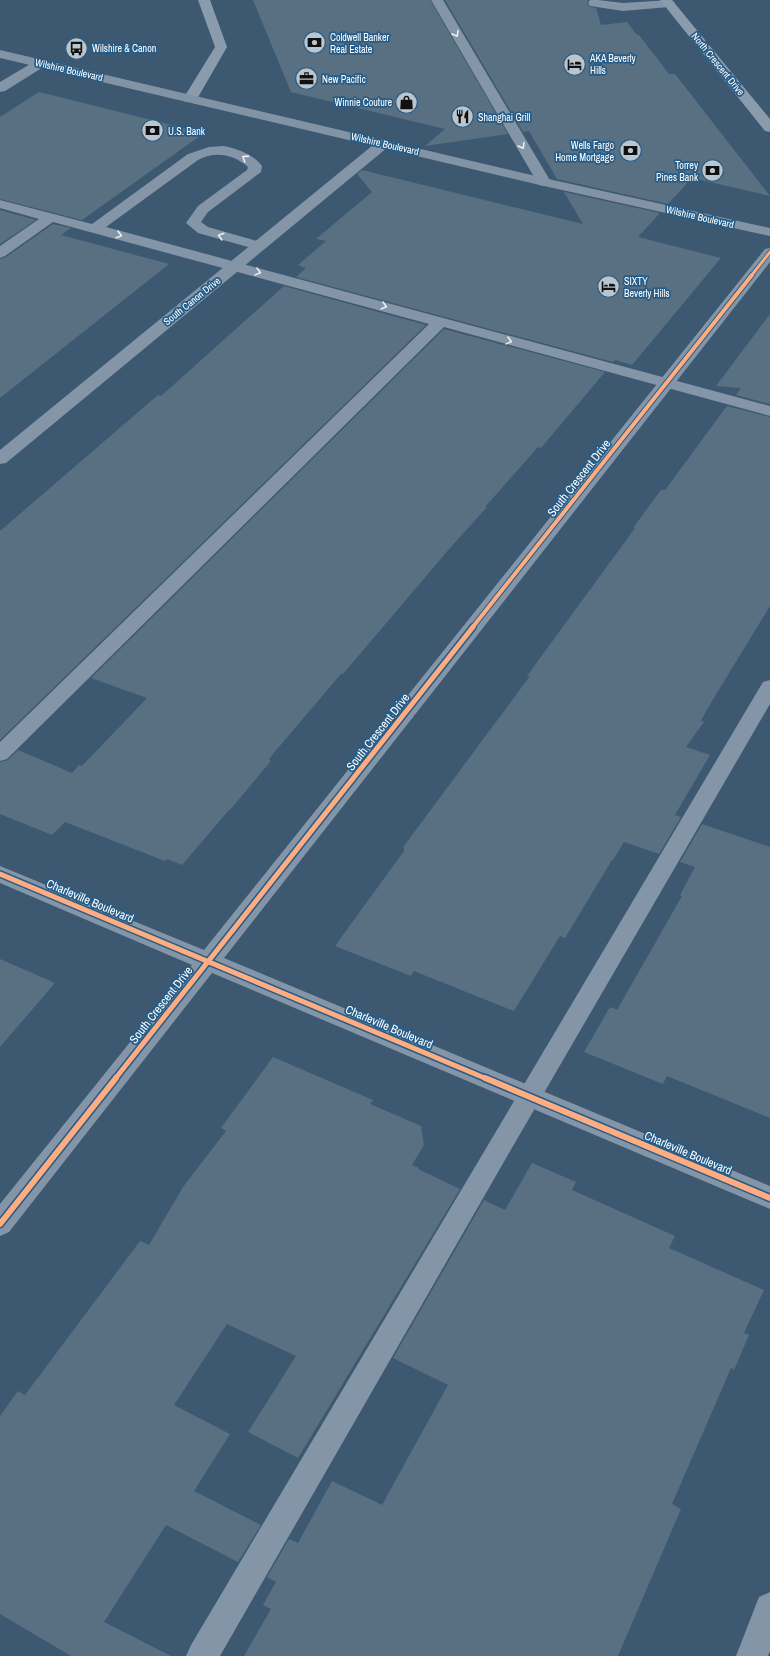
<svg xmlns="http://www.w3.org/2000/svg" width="770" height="1656" font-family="'Archivo Narrow',sans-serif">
  <rect width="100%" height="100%" fill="#3c5971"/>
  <g fill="#597083">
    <polygon points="253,0 430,0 508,134 425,146 445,129 291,92"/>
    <polygon points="445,0 588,0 587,4 590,7 596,8 601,25 627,22 637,35 639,35 669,74 675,74 770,196 692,178 668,204 557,179 529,131 523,132"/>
    <polygon points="39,92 204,133 82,220 0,199 0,117"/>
    <polygon points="362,170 583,224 564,192 660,213 638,237 721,258 632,365 615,360 613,362 296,277 306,268 298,265 326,241 316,239 372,192 357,174"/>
    <polygon points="0,210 36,220 0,244"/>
    <polygon points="53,224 71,228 61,235 169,264 0,398 0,259 6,257"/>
    <polygon points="284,286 426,325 0,740 0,531 158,395 161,396"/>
    <polygon points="770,314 770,404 736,395 741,388 716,386"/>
    <polygon points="444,329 605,372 541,448 538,447 485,507 487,507 450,548 343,674 341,674 272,755 269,760 271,761 230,810 229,810 182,865 167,859 165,861 65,822 52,835 0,814 0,762 8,760 18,750 72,773 79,765 82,766 147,698 91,678"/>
    <polygon points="727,406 770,417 770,606 706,711 701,721 704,722 686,747 710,755 675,815 681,817 659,854 624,842 613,860 612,860 565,938 560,936 514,1011 414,971 411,976 335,946 404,851 404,846 530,676 527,676 635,528 633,528 661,490 665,490"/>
    <polygon points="702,824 770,847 770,1118 667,1076 663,1084 584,1052 610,1007 617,1010 682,896 680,895 695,867 680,862"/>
    <polygon points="0,959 55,983 0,1047"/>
    <polygon points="273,1057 373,1100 370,1104 421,1126 424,1145 412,1165 419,1168 418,1169 460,1189 298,1458 248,1432 296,1356 227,1324 174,1405 230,1434 194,1491 261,1525 238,1562 166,1525 104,1622 171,1656 71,1656 0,1614 0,1416 18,1391 25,1395 140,1241 149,1245 183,1187 226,1131 221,1128"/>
    <polygon points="532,1163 576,1182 572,1190 675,1236 669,1248 764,1290 744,1333 749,1335 734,1370 731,1368 672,1504 681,1509 618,1656 244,1656 271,1609 263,1605 276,1582 267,1577 289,1539 298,1543 332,1481 382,1505 448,1385 393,1358 484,1200 505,1210"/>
  </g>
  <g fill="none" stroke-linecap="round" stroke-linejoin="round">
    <g fill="#8395a6" fill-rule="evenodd">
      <polygon points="431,0 443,0 551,182 549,185 544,186 539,185 537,182"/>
      <polygon points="590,0 598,0 623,3 671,0 675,3 673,6 669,7 623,11 590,6 588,3"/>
      <path d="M224,146C238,149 253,154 262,166L261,172L208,212L201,222L208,227L264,243L266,246L264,249L259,250L198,233L186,223L198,206L247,170L248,167C233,154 215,151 198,160L106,227L770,406V416L444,327L7,759L0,761V742L429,324L53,222L5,256L0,258V246L39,219L0,208V200L92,224L188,154L209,147Z"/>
      <polygon points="770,680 770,704 509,1153 220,1656 186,1656 191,1645 760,687 763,682"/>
    </g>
    <g fill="#8395a6" fill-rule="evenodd">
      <polygon points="41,59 45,60 47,63 45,66 5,91 0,92 0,82 37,60"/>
      <polygon points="383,140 388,141 390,144 388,147 6,463 0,464 0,450 378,141"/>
      <polygon points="770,248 770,262 224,958 770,1186 770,1209 212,973 9,1232 0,1236 0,1204 192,965 0,883 0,866 204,950 765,249"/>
      <polygon points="770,1592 770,1651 768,1656 736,1656 759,1597"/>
    </g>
    <g fill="#8a9cab" fill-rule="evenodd">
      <polygon points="198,0 210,0 227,47 197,99 195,102 185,102 183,99 215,47"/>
      <polygon points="660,0 672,0 770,119 770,132 765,131"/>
    </g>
    <polygon fill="#8294a4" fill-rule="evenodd" points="0,50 544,178 770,228 770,236 544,186 0,58"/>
    <defs>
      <polyline id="cycleway-far3" points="751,276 770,252"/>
      <polyline id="cycleway-far2" points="472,628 752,275"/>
      <g id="cycleway-far1">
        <polyline points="0,874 487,1079"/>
        <polyline points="115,1079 473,627"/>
      </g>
      <g id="cycleway">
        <polyline points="485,1078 770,1198"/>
        <polyline points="0,1224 116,1078"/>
      </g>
    </defs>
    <use href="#cycleway-far3" stroke="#265c87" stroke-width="4.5"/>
    <use href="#cycleway-far2" stroke="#265c87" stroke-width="6"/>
    <use href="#cycleway-far1" stroke="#265c87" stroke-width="8"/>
    <use href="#cycleway" stroke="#265c87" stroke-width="9"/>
    <use href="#cycleway-far3" stroke="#ffac80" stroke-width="3"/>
    <use href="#cycleway-far2" stroke="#ffac80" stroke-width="4"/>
    <use href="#cycleway-far1" stroke="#ffac80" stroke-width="5"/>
    <use href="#cycleway" stroke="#ffac80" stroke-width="6"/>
  </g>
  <defs><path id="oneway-chevron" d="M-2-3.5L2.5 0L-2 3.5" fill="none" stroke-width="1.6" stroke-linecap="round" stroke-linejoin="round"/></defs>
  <g stroke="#eceff2">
    <use href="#oneway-chevron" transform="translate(456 34) rotate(60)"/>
    <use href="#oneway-chevron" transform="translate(522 146) rotate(59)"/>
    <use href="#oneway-chevron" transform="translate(245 158) rotate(-147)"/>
    <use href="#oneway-chevron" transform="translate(119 235) rotate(15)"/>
    <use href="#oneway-chevron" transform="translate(221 236) rotate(-163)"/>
    <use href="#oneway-chevron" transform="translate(258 272) rotate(15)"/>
    <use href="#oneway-chevron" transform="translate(384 306) rotate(15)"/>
    <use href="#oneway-chevron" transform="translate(509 341) rotate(15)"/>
  </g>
  <defs>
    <symbol id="bank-disc" viewBox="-11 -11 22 22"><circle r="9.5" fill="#bbc5cd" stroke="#265c87"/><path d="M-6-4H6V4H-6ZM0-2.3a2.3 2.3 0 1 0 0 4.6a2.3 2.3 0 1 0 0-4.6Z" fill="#111"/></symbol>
    <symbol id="bus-disc" viewBox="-11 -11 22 22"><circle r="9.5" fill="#bbc5cd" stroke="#265c87"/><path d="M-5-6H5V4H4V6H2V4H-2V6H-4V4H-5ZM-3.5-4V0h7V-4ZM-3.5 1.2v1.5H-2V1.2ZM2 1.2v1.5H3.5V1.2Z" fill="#111"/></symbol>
    <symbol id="hotel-disc" viewBox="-11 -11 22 22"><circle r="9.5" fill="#bbc5cd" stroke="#265c87"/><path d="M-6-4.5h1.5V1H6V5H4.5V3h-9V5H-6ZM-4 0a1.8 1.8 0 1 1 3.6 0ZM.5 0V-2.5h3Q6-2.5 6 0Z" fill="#111"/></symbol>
    <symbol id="office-disc" viewBox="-11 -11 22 22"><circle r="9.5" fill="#bbc5cd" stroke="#265c87"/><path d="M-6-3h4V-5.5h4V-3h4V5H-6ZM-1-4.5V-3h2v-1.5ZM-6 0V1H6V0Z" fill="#111"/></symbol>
    <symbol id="shop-disc" viewBox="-11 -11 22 22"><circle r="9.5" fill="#bbc5cd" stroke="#265c87"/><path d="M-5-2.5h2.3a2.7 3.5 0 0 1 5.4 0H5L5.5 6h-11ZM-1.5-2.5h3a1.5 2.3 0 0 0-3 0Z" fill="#111"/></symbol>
    <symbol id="restaurant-disc" viewBox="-11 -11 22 22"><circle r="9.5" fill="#bbc5cd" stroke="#265c87"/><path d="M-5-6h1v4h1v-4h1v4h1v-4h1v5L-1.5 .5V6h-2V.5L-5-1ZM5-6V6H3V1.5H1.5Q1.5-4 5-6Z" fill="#111"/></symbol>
  </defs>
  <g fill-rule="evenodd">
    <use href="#bank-disc" x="302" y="30" width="25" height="25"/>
    <use href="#bus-disc" x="64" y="36" width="25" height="25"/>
    <use href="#hotel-disc" x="562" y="52" width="25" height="25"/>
    <use href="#office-disc" x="294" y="66" width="25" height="25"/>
    <use href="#shop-disc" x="394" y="90" width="25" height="25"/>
    <use href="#restaurant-disc" x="450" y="104" width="25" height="25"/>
    <use href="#bank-disc" x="140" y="118" width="25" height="25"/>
    <use href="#bank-disc" x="618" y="138" width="25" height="25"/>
    <use href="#bank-disc" x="700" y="158" width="25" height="25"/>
    <use href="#hotel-disc" x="596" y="274" width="25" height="25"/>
  </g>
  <g text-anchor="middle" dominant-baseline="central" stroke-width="3.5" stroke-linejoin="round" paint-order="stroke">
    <g font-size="10" fill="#fff" stroke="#265c87" text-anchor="start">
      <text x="330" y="37">Coldwell Banker<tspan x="330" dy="12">Real Estate</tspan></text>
      <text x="92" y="48">Wilshire &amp; Canon</text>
      <text x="590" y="58">AKA Beverly<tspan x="590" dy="12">Hills</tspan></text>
      <text x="322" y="79">New Pacific</text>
      <text x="392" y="102" text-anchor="end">Winnie Couture</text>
      <text x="478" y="117">Shanghai Grill</text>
      <text x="168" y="131">U.S. Bank</text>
      <text x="614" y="145" text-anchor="end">Wells Fargo<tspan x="614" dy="12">Home Mortgage</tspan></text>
      <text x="698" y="165" text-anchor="end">Torrey<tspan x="698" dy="12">Pines Bank</tspan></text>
      <text x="624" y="281">SIXTY<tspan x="624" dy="12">Beverly Hills</tspan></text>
    </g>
    <g font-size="10" fill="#fff" stroke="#265c87">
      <text transform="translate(718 64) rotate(51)">North Crescent Drive</text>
      <text transform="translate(69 70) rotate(13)">Wilshire Boulevard</text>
      <text transform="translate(385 144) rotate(13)">Wilshire Boulevard</text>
      <text transform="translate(700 217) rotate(13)">Wilshire Boulevard</text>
      <text transform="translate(192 301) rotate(-39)">South Canon Drive</text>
    </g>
    <g font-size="12" fill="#fff" stroke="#265c87">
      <text transform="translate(579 478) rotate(-52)">South Crescent Drive</text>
      <text transform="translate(378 732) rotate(-52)">South Crescent Drive</text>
      <text transform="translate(90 901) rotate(23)">Charleville Boulevard</text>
      <text transform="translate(161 1005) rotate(-52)">South Crescent Drive</text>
      <text transform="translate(389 1027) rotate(23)">Charleville Boulevard</text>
      <text transform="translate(688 1153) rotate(23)">Charleville Boulevard</text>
    </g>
  </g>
</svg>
